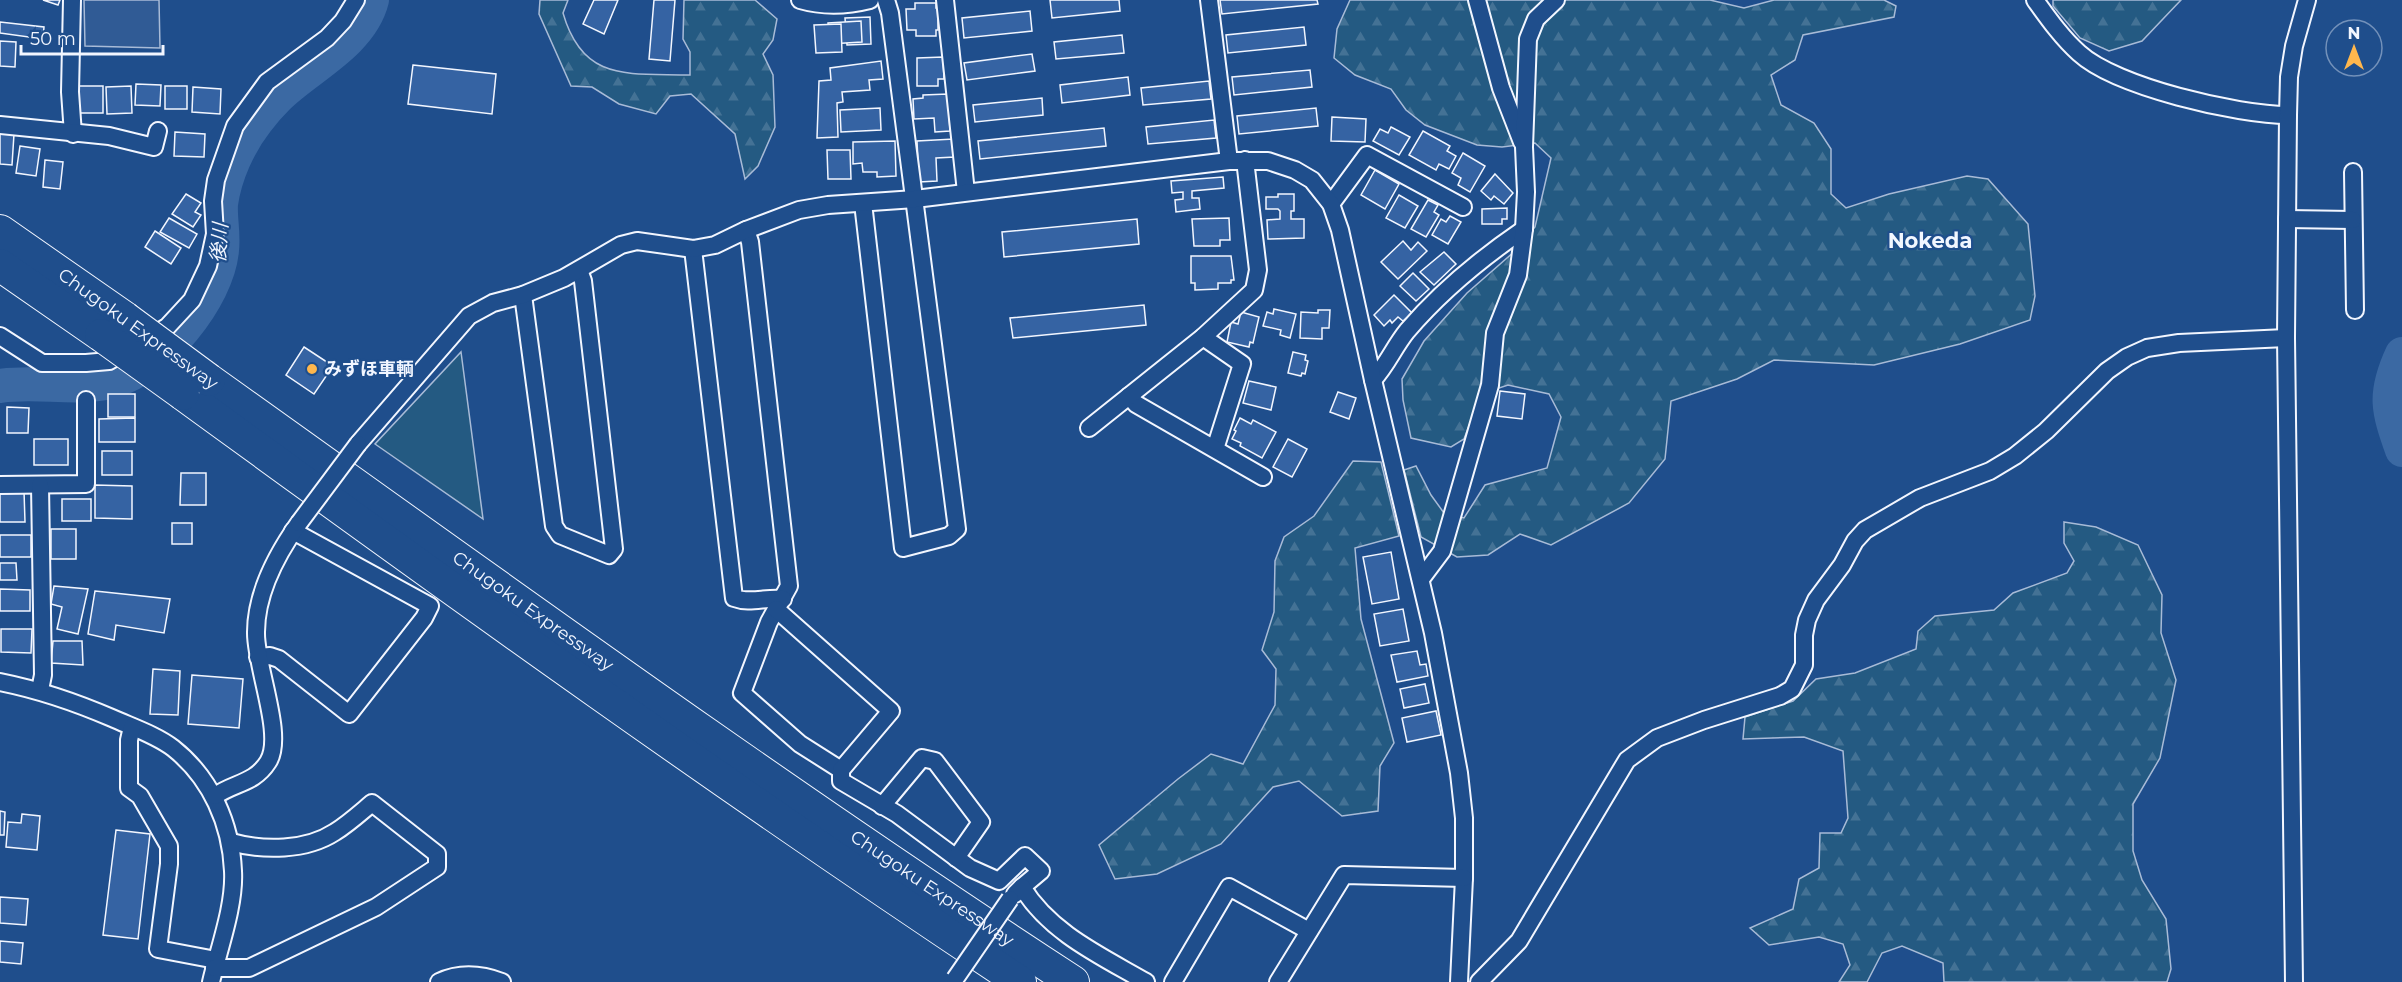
<svg xmlns="http://www.w3.org/2000/svg" width="2402" height="982" font-family="Montserrat,'Noto Sans JP',sans-serif">
  <defs>
    <pattern id="forest-firs" width="22" height="20" patternUnits="userSpaceOnUse" patternTransform="scale(1.5)"><rect width="22" height="20" fill="#245a82"/><path d="M5 1l3.5 6h-7zM16 11l3.5 6h-7z" fill="#447295"/></pattern>
  </defs>
  <rect width="100%" height="100%" fill="#1f4e8c"/>
  <g fill="url(#forest-firs)" stroke="#a8bbd7" stroke-width="1.5">
    <path d="M540,0H568L563,13C583,83 629,73 690,75V52L683,39L684,0H755L777,19L773,40L763,54L773,75L775,127L758,166L745,179L735,134L691,94L670,96L656,114L619,104L592,87L571,86L539,14Z"/>
    <polygon points="1350,0 1710,0 1744,8 1774,0 1884,0 1896,6 1894,17 1803,35 1795,60 1771,75 1781,105 1814,123 1831,149 1831,194 1846,208 1889,194 1967,176 1988,179 2028,224 2035,296 2030,320 1960,344 1874,365 1774,360 1737,379 1671,401 1665,459 1629,503 1551,545 1520,534 1488,555 1457,557 1421,537 1404,470 1416,466 1431,495 1444,513 1464,518 1485,485 1547,468 1561,417 1549,394 1508,385 1481,394 1464,439 1451,447 1411,438 1403,400 1402,379 1424,341 1467,293 1515,251 1535,227 1551,158 1535,143 1502,147 1477,145 1425,125 1406,110 1391,89 1355,75 1334,58 1337,29"/>
    <polygon points="2053,0 2181,0 2142,41 2109,51 2080,38 2053,6"/>
    <polygon points="1353,461 1381,462 1399,536 1355,548 1361,619 1394,743 1380,766 1378,811 1342,816 1299,781 1273,787 1221,844 1157,874 1115,879 1099,845 1178,779 1211,754 1243,764 1275,705 1276,669 1262,650 1274,612 1275,561 1284,537 1314,516"/>
    <polygon points="2064,522 2096,527 2138,545 2162,595 2161,633 2176,680 2160,758 2133,804 2133,851 2142,880 2166,919 2171,969 2167,982 1944,982 1943,963 1902,946 1882,953 1867,982 1839,982 1850,965 1843,944 1819,937 1769,945 1750,928 1793,909 1799,879 1819,868 1820,833 1841,833 1848,818 1843,751 1804,737 1743,739 1745,717 1793,701 1816,679 1855,673 1916,649 1918,631 1935,616 1994,610 2013,593 2067,573 2074,561 2064,543"/>
  </g>
  <polygon fill="#245a82" stroke="#a8bbd7" stroke-width="1.5" points="461,352 483,519 375,444"/>
  <polygon fill="#305b95" stroke="#a8bbd7" stroke-width="1.5" points="84,0 159,0 160,48 85,46"/>
  <g fill="none" stroke-linecap="round" stroke-linejoin="round">
    <g stroke="#3b69a3" stroke-width="34">
      <path d="M2402,354C2383,395 2388,410 2402,450"/>
      <path d="M0,386C37,380 77,391 114,381C161,368 218,298 222,250C224,234 220,219 221,204C225,175 239,144 257,121C263,113 271,104 278,97C307,68 361,44 372,0"/>
    </g>
  </g>
  <g fill="#3563a3" stroke="#f2f6ff" stroke-width="1.5">
    <polygon points="43,0 60,0 58,5"/>
    <polygon points="594,0 618,0 604,34 583,24"/>
    <polygon points="654,0 675,0 670,61 649,59"/>
    <polygon points="1050,0 1119,0 1120,11 1052,18"/>
    <polygon points="1220,0 1317,0 1318,4 1222,14"/>
    <polygon points="915,3 936,3 936,8 938,8 938,30 936,30 936,36 916,36 916,30 907,30 906,9 915,9"/>
    <polygon points="1030,11 1032,31 964,38 962,18"/>
    <polygon points="870,17 871,44 847,45 845,18"/>
    <polygon points="861,21 862,42 829,44 828,23"/>
    <polygon points="0,22 44,27 43,39 0,33"/>
    <polygon points="841,24 842,52 816,53 814,25"/>
    <polygon points="1304,27 1306,45 1228,53 1226,35"/>
    <polygon points="1122,35 1124,53 1056,59 1054,42"/>
    <polygon points="0,41 16,42 15,67 0,66"/>
    <polygon points="1032,54 1035,71 967,80 964,63"/>
    <polygon points="943,57 944,79 938,79 938,86 917,86 917,58"/>
    <polygon points="881,61 883,79 869,80 870,90 842,92 843,102 837,103 838,137 817,138 819,81 831,80 830,68"/>
    <polygon points="413,65 496,74 492,114 408,104"/>
    <polygon points="1310,70 1312,87 1234,95 1232,77"/>
    <polygon points="1128,77 1130,95 1062,103 1060,85"/>
    <polygon points="1209,81 1211,99 1143,105 1141,88"/>
    <polygon points="136,84 161,85 160,106 135,105"/>
    <rect x="78" y="86" width="25" height="27"/>
    <polygon points="131,86 132,113 107,114 106,87"/>
    <rect x="165" y="86" width="22" height="23"/>
    <polygon points="193,87 221,89 220,114 192,112"/>
    <polygon points="948,94 950,131 935,132 934,118 914,119 913,99 923,98 923,95"/>
    <polygon points="1042,98 1043,115 975,122 973,105"/>
    <polygon points="880,108 881,130 841,132 840,110"/>
    <polygon points="1316,108 1318,126 1239,134 1237,116"/>
    <polygon points="1332,117 1366,119 1365,142 1331,141"/>
    <polygon points="1214,120 1216,138 1148,144 1146,127"/>
    <polygon points="1391,127 1410,137 1399,155 1373,141 1380,129 1388,133"/>
    <polygon points="1104,128 1106,146 980,159 978,141"/>
    <polygon points="1423,131 1450,146 1447,151 1456,156 1449,169 1439,164 1436,170 1409,155"/>
    <polygon points="175,132 205,134 204,157 174,156"/>
    <polygon points="0,133 14,134 12,165 0,164"/>
    <polygon points="954,139 955,157 936,158 937,181 919,182 917,141"/>
    <polygon points="895,141 896,176 877,177 877,172 863,172 862,163 853,164 853,142"/>
    <polygon points="20,146 40,149 36,176 16,173"/>
    <polygon points="827,150 850,150 851,179 828,179"/>
    <polygon points="1463,153 1485,166 1470,192 1458,185 1461,178 1452,173"/>
    <polygon points="45,160 63,162 60,189 43,187"/>
    <polygon points="1375,170 1399,184 1385,209 1361,195"/>
    <polygon points="1495,174 1513,193 1504,204 1494,196 1491,200 1481,191"/>
    <polygon points="1223,177 1224,188 1192,191 1192,198 1199,198 1200,209 1176,212 1175,200 1183,199 1183,192 1172,193 1171,181"/>
    <polygon points="186,194 201,203 195,212 201,215 193,227 172,214"/>
    <polygon points="1278,194 1294,194 1294,211 1291,211 1291,219 1304,219 1304,238 1268,239 1267,220 1280,219 1280,211 1278,209 1266,209 1266,197 1278,197"/>
    <polygon points="1399,195 1418,206 1405,228 1386,218"/>
    <polygon points="1428,200 1438,205 1434,212 1439,215 1426,237 1411,229"/>
    <polygon points="1507,208 1507,219 1502,219 1502,224 1482,224 1482,209"/>
    <polygon points="1450,216 1461,222 1448,244 1432,235 1441,219 1446,222"/>
    <polygon points="169,218 197,234 189,248 160,232"/>
    <polygon points="1229,218 1230,240 1220,240 1220,246 1194,246 1192,219"/>
    <polygon points="1137,219 1139,244 1004,257 1002,232"/>
    <polygon points="155,231 181,248 171,264 145,247"/>
    <polygon points="1403,241 1411,250 1418,242 1427,251 1398,279 1381,262"/>
    <polygon points="1444,252 1456,264 1434,285 1420,272"/>
    <polygon points="1191,256 1231,256 1234,280 1231,280 1231,283 1218,283 1218,289 1195,290 1195,283 1191,283"/>
    <polygon points="1413,273 1429,289 1416,301 1400,286"/>
    <polygon points="1394,295 1412,313 1403,321 1398,317 1392,323 1390,320 1384,326 1374,315"/>
    <polygon points="1144,305 1146,325 1013,338 1010,318"/>
    <polygon points="1274,309 1296,314 1290,338 1280,335 1281,330 1263,326 1267,312 1273,314"/>
    <polygon points="1318,310 1330,310 1329,328 1322,328 1322,339 1300,338 1301,312 1318,313"/>
    <polygon points="1241,312 1259,317 1253,343 1250,342 1249,347 1227,342 1231,322 1238,324"/>
    <polygon points="304,347 333,366 314,394 286,375"/>
    <polygon points="1293,352 1306,355 1305,360 1308,361 1305,374 1302,373 1301,376 1288,373"/>
    <polygon points="1249,381 1276,387 1271,410 1243,403"/>
    <polygon points="1500,391 1525,394 1522,419 1497,416"/>
    <polygon points="1338,392 1356,398 1349,419 1330,412"/>
    <rect x="108" y="394" width="27" height="23"/>
    <polygon points="7,407 29,408 28,433 7,433"/>
    <polygon points="135,418 135,442 99,442 99,419"/>
    <polygon points="1240,418 1251,424 1253,420 1276,432 1262,458 1240,446 1241,443 1232,439 1236,431 1234,430"/>
    <rect x="34" y="439" width="34" height="26"/>
    <polygon points="1288,439 1307,449 1292,477 1273,467"/>
    <rect x="102" y="451" width="30" height="24"/>
    <polygon points="181,473 206,473 206,505 180,505"/>
    <polygon points="95,485 132,486 132,519 95,518"/>
    <polygon points="0,491 24,491 25,522 0,522"/>
    <rect x="62" y="499" width="29" height="22"/>
    <rect x="172" y="523" width="20" height="21"/>
    <rect x="51" y="529" width="25" height="30"/>
    <rect x="0" y="535" width="31" height="22"/>
    <polygon points="1391,552 1399,599 1372,604 1363,557"/>
    <polygon points="0,563 16,563 17,580 0,580"/>
    <polygon points="54,586 88,589 78,634 57,629 62,607 51,604"/>
    <polygon points="0,589 30,590 30,611 0,611"/>
    <polygon points="95,591 170,599 164,633 116,625 114,640 88,634"/>
    <polygon points="1403,609 1409,641 1380,646 1374,614"/>
    <polygon points="1,629 32,629 31,653 1,652"/>
    <polygon points="53,641 82,641 83,665 51,663"/>
    <polygon points="1417,651 1420,665 1426,664 1428,676 1397,682 1391,655"/>
    <polygon points="153,669 180,671 178,715 150,714"/>
    <polygon points="192,675 243,679 239,728 188,724"/>
    <polygon points="1425,684 1429,703 1404,708 1400,689"/>
    <polygon points="1436,711 1441,735 1407,742 1402,718"/>
    <polygon points="0,811 5,812 4,835 0,835"/>
    <polygon points="22,814 40,816 37,850 6,847 8,822 21,823"/>
    <polygon points="116,830 150,834 138,939 103,935"/>
    <polygon points="0,897 28,899 26,925 0,923"/>
    <polygon points="0,941 23,943 21,964 0,962"/>
  </g>
  <g fill="none" stroke-linecap="round" stroke-linejoin="round">
    <defs>
      <g id="minor">
        <polyline points="72,0 70,92 73,134"/>
        <path d="M800,0C824,7 846,6 870,0"/>
        <polyline points="945,0 966,192"/>
        <polyline points="1209,0 1229,161"/>
        <polyline points="1477,0 1501,88 1522,142"/>
        <path d="M2035,0C2048,18 2062,38 2079,53C2116,87 2238,115 2288,115"/>
        <polyline points="0,125 109,136 154,147 158,131"/>
        <polyline points="2353,172 2355,310"/>
        <polyline points="863,203 903,548 949,536 957,529 890,13 886,0"/>
        <polyline points="1331,204 1367,155 1463,207"/>
        <polyline points="2287,219 2353,220"/>
        <polyline points="746,230 750,242 789,586 769,622 742,693 800,744 841,770"/>
        <path d="M693,249L734,598C750,604 765,597 783,599"/>
        <polyline points="523,295 554,526 560,535 609,555 614,549 583,281 579,270"/>
        <polyline points="0,336 42,363 86,363 109,361 167,327 192,300 208,266 215,234 213,201 216,180 235,126 267,82 327,38 343,21 356,0"/>
        <polyline points="1203,337 1242,364 1215,449"/>
        <path d="M1373,380C1387,365 1394,347 1407,331C1442,290 1480,259 1524,229"/>
        <polyline points="1129,396 1136,404 1263,477"/>
        <polyline points="1089,428 1203,337 1254,290 1258,270 1245,160"/>
        <polyline points="358,444 469,316 493,303 523,295 564,278 621,245 637,241 693,249 715,245 746,230 799,210 828,205 915,199 1229,161 1268,161 1295,170 1312,180 1331,204 1340,230 1373,380 1433,633 1459,773 1464,818 1464,878 1459,982"/>
        <polyline points="0,485 86,484 86,400"/>
        <polyline points="40,485 43,675 40,690"/>
        <polyline points="1421,579 1442,551 1490,385 1495,333 1518,275 1524,229 1526,192 1524,147 1528,39 1536,19 1556,0"/>
        <polyline points="776,609 891,711 841,770 841,781 897,814 970,868 999,881 1025,856 1041,871 1022,887"/>
        <polyline points="258,657 270,656 279,659 349,714 424,618 430,606 293,531"/>
        <path d="M0,682C40,690 75,702 112,718C132,727 156,735 173,748C211,778 231,824 233,871C235,905 219,948 211,982"/>
        <polyline points="132,727 129,740 129,788 140,796 169,846 169,864 158,949 216,960"/>
        <path d="M215,796C235,782 254,784 268,762C285,736 255,666 256,632C256,592 277,554 299,523"/>
        <polyline points="882,806 922,758 935,761 981,822 956,858"/>
        <path d="M1015,894L1022,887C1050,933 1101,956 1146,982"/>
        <path d="M214,968H249L376,907L437,867V854L372,803C360,813 348,824 335,832C306,851 263,851 231,842"/>
        <path d="M439,982C460,972 481,974 502,982"/>
        <polyline points="1173,982 1229,887 1309,931"/>
        <polyline points="1278,982 1344,875 1464,878"/>
        <polyline points="1479,982 1519,941 1627,760 1657,738 1704,720 1780,696 1792,689 1804,665 1804,635 1807,620 1816,600 1842,565 1855,541 1865,530 1920,498 1990,471 2015,456 2046,431 2107,371 2127,357 2147,348 2179,343 2286,338"/>
        <polyline points="2294,982 2286,338 2288,115 2289,77 2294,46 2307,0"/>
      </g>
      <g id="motorway">
        <polyline points="0,231 125,318"/>
        <polyline points="0,265 101,335"/>
        <path id="s1" d="M209,380C495,584 778,790 1073,982"/>
        <path d="M183,394C459,595 736,794 1020,982"/>
      </g>
    </defs>
    <use href="#minor" stroke="#f2f6ff" stroke-width="20"/>
    <use href="#motorway" stroke="#f2f6ff" stroke-width="34"/>
    <use href="#minor" stroke="#1f4e8c" stroke-width="16"/>
    <use href="#motorway" stroke="#1f4e8c" stroke-width="32"/>
    <defs>
      <g id="minor-bridge">
        <polyline points="299,523 358,444"/>
        <polyline points="955,979 1010,899"/>
      </g>
      <g id="motorway-bridge">
        <polyline points="125,318 209,380"/>
        <polyline points="101,335 183,394"/>
      </g>
    </defs>
    <use href="#minor-bridge" stroke="#f2f6ff" stroke-width="20" stroke-linecap="butt"/>
    <use href="#motorway-bridge" stroke="#f2f6ff" stroke-width="34" stroke-linecap="butt"/>
    <use href="#minor-bridge" stroke="#1f4e8c" stroke-width="16"/>
    <use href="#motorway-bridge" stroke="#1f4e8c" stroke-width="32"/>
  </g>
  <circle fill="#ffb74d" stroke="#1f4e8c" stroke-width="2" cx="312" cy="369" r="6"/>
  <g text-anchor="middle" dominant-baseline="central" stroke-width="4.5" stroke-linejoin="round" paint-order="stroke">
    <g font-size="18" fill="#f2f6ff" stroke="#1f4e8c">
      <text transform="translate(138 329) rotate(36)">Chugoku Expressway</text>
      <text stroke="none"><textPath href="#s1" startOffset="398">Chugoku Expressway</textPath></text>
      <text stroke="none"><textPath href="#s1" startOffset="884">Chugoku Expressway</textPath></text>
    </g>
    <g font-size="18" font-weight="bold" fill="#f2f6ff" stroke="#1f4e8c" text-anchor="start">
      <text x="324" y="369">みずほ車輌</text>
    </g>
    <g font-size="20" font-style="italic" fill="#f2f6ff" stroke="#1f4e8c">
      <text transform="translate(219 243) rotate(-86)">後川</text>
    </g>
    <g font-size="21" font-weight="bold" fill="#f2f6ff" stroke="#1f4e8c">
      <text x="1930" y="240">Nokeda</text>
    </g>
  </g>
  <g transform="translate(2354 48)"><circle r="28" fill="#1f4e8c" stroke="#7391ba" stroke-width="1.5"/>
  <path d="M0-4.5L10 22L0 15L-10 22Z" fill="#ffb74d"/>
  <text y="-9" font-size="16" font-weight="bold" text-anchor="middle" fill="#f2f6ff">N</text>
  </g>
  <path d="M21 45v9h142v-9" fill="none" stroke="#f2f6ff" stroke-width="3"/>
  <text x="30" y="45" font-size="18" fill="#f2f6ff" stroke="#1f4e8c" stroke-width="4.5" paint-order="stroke">50 m</text>
</svg>
